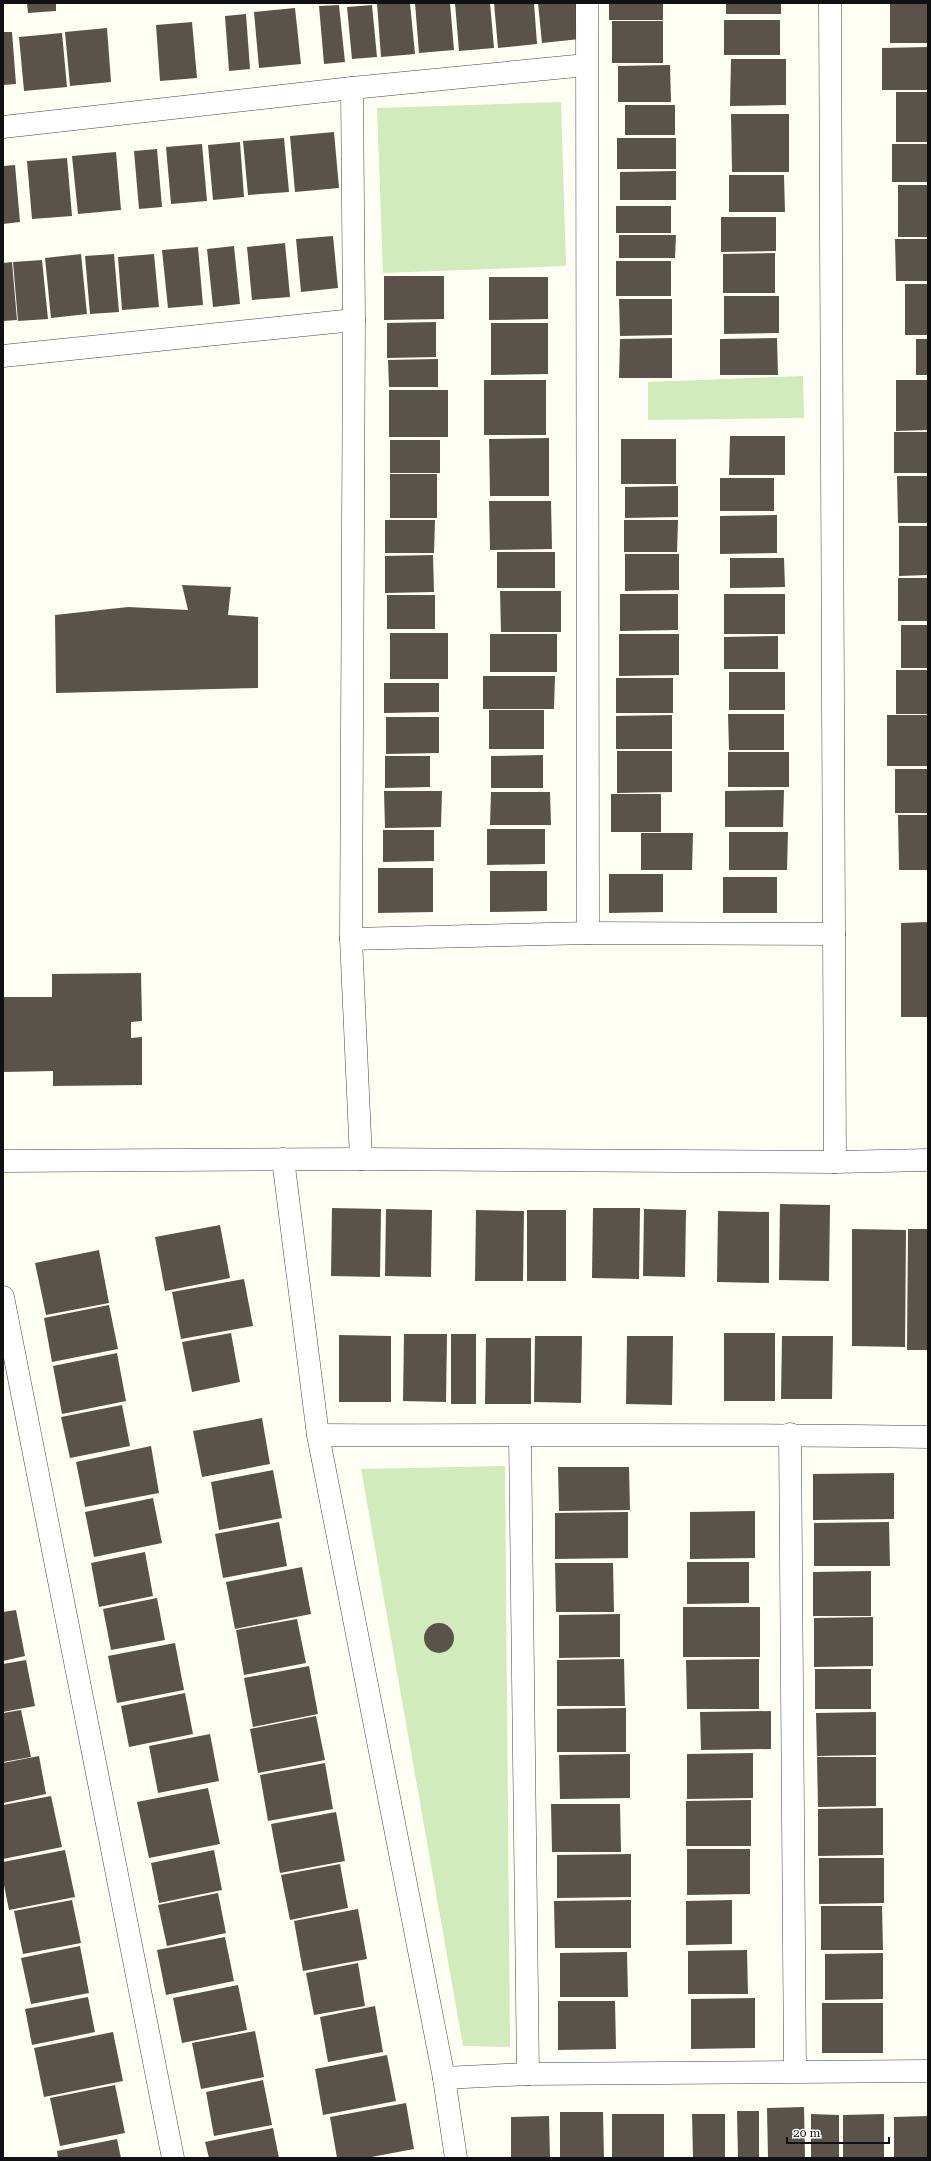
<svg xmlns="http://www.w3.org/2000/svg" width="931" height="2161" font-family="'Roboto Serif',serif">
  <rect width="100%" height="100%" fill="#fffef4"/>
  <g fill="#d1ebbc">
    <polygon points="561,102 566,266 383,273 377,108"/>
    <polygon points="803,376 804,418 648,420 648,382"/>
    <polygon points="505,1466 510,2047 463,2046 361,1469"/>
  </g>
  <g fill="#5a534c">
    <polygon points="27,3 56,3 56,11 28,13"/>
    <polygon points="377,3 410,3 415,54 381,57"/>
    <polygon points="415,3 450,3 454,50 419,53"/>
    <polygon points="455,3 490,3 494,48 459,51"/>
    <polygon points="494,3 534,3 537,44 498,48"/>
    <polygon points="538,3 577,3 580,39 542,43"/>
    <rect x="609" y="3" width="54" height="17"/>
    <rect x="726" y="3" width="55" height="11"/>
    <rect x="890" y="3" width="38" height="40"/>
    <polygon points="339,5 345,62 324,64 319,6"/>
    <polygon points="372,5 377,57 352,59 347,7"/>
    <polygon points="295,8 301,64 259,68 254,12"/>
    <polygon points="246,14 250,69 229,71 225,16"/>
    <rect x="724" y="20" width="56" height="35"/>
    <rect x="612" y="21" width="51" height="42"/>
    <polygon points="192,22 197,78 160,81 156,25"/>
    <polygon points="107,28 111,82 70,86 65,32"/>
    <polygon points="3,32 12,32 16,84 3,85"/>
    <polygon points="62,33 67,87 24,91 19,37"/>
    <polygon points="928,47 928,90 882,90 882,48"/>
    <polygon points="731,59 786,59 786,105 730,106"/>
    <polygon points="670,65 671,102 618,102 618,66"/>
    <rect x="896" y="92" width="32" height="50"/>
    <rect x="625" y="105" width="50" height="30"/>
    <polygon points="731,114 789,114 789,172 732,172"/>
    <polygon points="334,132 339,188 295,192 290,136"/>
    <polygon points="284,138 289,192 248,195 243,141"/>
    <rect x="617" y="138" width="59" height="31"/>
    <polygon points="240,142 244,197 213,200 208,145"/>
    <polygon points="202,144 207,201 171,204 166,147"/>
    <rect x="892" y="144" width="36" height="38"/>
    <polygon points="157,149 162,207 139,209 134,151"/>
    <polygon points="116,152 121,210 78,214 72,156"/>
    <polygon points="67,158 72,216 32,219 27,161"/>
    <polygon points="15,165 20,222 3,224 3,166"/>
    <polygon points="676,171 676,200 620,200 620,172"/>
    <polygon points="729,175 784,175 785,212 729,212"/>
    <rect x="898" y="185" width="30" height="52"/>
    <rect x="616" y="206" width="55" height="27"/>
    <polygon points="721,217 776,217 776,251 721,252"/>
    <polygon points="619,235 676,235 675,258 619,258"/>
    <polygon points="333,236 338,288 301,292 296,239"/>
    <polygon points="895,239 928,239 928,281 896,281"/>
    <polygon points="285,243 290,297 252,300 247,247"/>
    <polygon points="234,246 240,304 213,307 207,249"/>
    <polygon points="198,247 203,305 168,308 162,250"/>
    <polygon points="775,253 775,293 723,293 723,254"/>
    <polygon points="81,254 87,314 51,318 45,258"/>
    <polygon points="114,254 119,312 90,314 85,256"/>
    <polygon points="154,254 159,307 122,310 118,257"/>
    <polygon points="42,260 48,319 18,321 13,262"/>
    <rect x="616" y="261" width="55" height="35"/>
    <polygon points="12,262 17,320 3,321 3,263"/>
    <polygon points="384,276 444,276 444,319 384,320"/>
    <polygon points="489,277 548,277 548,319 489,320"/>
    <rect x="905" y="284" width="23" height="51"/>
    <polygon points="724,296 779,296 779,333 724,334"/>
    <polygon points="619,299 672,299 672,335 620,336"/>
    <polygon points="436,322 436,357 387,358 387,323"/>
    <polygon points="491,323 548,323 548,374 491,375"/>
    <polygon points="672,338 672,378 619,378 620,339"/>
    <polygon points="777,338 778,375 720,375 720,339"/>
    <rect x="916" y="339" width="12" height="36"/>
    <polygon points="438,359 438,387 389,387 388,360"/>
    <rect x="484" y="380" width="62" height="55"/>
    <polygon points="896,380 928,380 928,430 896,431"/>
    <rect x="389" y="390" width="59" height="47"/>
    <rect x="894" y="432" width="34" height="41"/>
    <polygon points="730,436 785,436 785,475 729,475"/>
    <polygon points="549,438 549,496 490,496 489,439"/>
    <rect x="621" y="439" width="55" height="45"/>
    <rect x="390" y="440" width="50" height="33"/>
    <rect x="390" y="474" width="47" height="44"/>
    <polygon points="897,476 928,476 928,523 898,523"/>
    <rect x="720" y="478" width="54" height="33"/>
    <polygon points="678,486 678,517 625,518 625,487"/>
    <polygon points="489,501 551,501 552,549 490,550"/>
    <polygon points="777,515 777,553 720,554 720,516"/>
    <polygon points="385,520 435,520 434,553 385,553"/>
    <polygon points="624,520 678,520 677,552 624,552"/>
    <polygon points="899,526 928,526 928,575 899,576"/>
    <rect x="497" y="552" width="58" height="36"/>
    <polygon points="625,554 679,554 679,590 625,591"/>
    <polygon points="433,555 434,592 385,593 385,556"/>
    <polygon points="730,558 784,558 785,587 730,588"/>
    <rect x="898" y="578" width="30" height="43"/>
    <polygon points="182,585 231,587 228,615 258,617 258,688 56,693 55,615 128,607 188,610"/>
    <polygon points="500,591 561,591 561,632 501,632"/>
    <polygon points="620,594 678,594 678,630 620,631"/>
    <rect x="724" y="594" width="61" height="40"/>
    <rect x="387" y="595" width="48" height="34"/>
    <rect x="901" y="625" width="27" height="43"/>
    <rect x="390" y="633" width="58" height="46"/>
    <rect x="490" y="634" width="67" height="38"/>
    <polygon points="619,634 679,634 679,675 619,676"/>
    <polygon points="778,636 778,669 724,669 724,637"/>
    <rect x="896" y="670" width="32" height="44"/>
    <rect x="729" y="672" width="56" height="38"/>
    <polygon points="483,676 555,676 554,709 483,709"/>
    <rect x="616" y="678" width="57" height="35"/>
    <polygon points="384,683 439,683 439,712 384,713"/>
    <rect x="489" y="710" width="55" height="39"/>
    <polygon points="728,714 784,714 784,750 729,750"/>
    <polygon points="672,715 672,749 616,749 616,716"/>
    <rect x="887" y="715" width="41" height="51"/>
    <polygon points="386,717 439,717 439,753 386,754"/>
    <polygon points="617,751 672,751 672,792 617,793"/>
    <rect x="728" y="752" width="61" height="35"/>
    <polygon points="543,755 543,788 491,788 491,756"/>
    <polygon points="385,756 430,756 430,787 385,788"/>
    <rect x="895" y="769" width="33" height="44"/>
    <polygon points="784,790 783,827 725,827 725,791"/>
    <polygon points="384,791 442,791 441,827 385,828"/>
    <polygon points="491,792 550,792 551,825 490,825"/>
    <rect x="611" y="794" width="50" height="38"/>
    <polygon points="898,815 928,815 928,870 899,870"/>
    <polygon points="487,829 545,829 545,864 487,865"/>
    <polygon points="383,830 434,830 434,861 383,862"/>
    <polygon points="729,832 788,832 787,870 729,870"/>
    <polygon points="641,833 693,833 692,870 641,870"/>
    <polygon points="378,868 433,868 433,912 378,913"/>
    <polygon points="490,871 547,871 547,911 490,912"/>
    <polygon points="609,874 663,874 663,912 609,913"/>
    <rect x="723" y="877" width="54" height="36"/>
    <polygon points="928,922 928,1017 901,1017 901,923"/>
    <polygon points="141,973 142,1021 131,1022 131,1038 142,1037 142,1085 53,1086 53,1071 4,1072 3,997 52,997 52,974"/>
    <polygon points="780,1204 830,1205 829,1281 779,1280"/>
    <polygon points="332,1208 381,1209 380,1277 331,1276"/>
    <polygon points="593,1208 640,1208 639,1279 592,1278"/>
    <polygon points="386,1209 432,1210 431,1277 385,1276"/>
    <polygon points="644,1209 686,1210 685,1277 643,1276"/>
    <polygon points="476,1210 524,1211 523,1281 475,1281"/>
    <rect x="527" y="1210" width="39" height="71"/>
    <polygon points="718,1211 769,1212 769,1283 717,1282"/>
    <polygon points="220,1225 230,1278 165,1291 155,1237"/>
    <polygon points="852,1229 906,1230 905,1347 852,1346"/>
    <polygon points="908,1229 928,1229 928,1350 907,1350"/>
    <polygon points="99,1250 109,1303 46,1315 35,1263"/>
    <polygon points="244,1279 253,1326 181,1339 172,1292"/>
    <polygon points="109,1305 118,1349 52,1362 44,1318"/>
    <polygon points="231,1333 240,1382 192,1392 182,1342"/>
    <rect x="724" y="1333" width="51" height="68"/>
    <polygon points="404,1334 447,1334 446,1402 403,1401"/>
    <rect x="451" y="1334" width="25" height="70"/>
    <polygon points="339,1335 391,1336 391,1402 339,1402"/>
    <polygon points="535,1336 582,1336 581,1403 534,1402"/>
    <polygon points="627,1336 673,1336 672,1405 626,1404"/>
    <polygon points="782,1336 833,1336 832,1399 781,1399"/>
    <polygon points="486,1338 531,1338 531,1404 485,1404"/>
    <polygon points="117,1353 126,1401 62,1414 53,1366"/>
    <polygon points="122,1405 130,1446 70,1458 61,1417"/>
    <polygon points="262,1418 270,1464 202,1477 193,1431"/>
    <polygon points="151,1446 159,1493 85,1507 76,1462"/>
    <polygon points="558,1467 629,1467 630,1510 559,1511"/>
    <polygon points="273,1470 282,1518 219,1530 211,1482"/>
    <polygon points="894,1473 894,1519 813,1520 813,1474"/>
    <polygon points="153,1498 162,1543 94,1557 85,1512"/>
    <polygon points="755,1511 755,1558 690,1559 690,1512"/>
    <polygon points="628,1512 628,1558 555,1559 555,1513"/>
    <polygon points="279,1522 287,1566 223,1578 215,1534"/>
    <polygon points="889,1522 890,1566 814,1566 814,1523"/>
    <polygon points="145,1552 153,1596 99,1607 91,1563"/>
    <polygon points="687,1562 749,1562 749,1603 687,1604"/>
    <polygon points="555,1563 613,1563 614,1612 556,1612"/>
    <polygon points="302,1567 311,1614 235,1629 226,1582"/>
    <polygon points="871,1571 871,1616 813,1616 813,1572"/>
    <polygon points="157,1598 165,1640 111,1650 103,1609"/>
    <rect x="683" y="1607" width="77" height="50"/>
    <polygon points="16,1610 25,1656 3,1661 3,1612"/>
    <polygon points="620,1614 620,1657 559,1658 559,1615"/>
    <polygon points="873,1617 873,1666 814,1667 814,1618"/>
    <polygon points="297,1619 306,1663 244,1675 236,1630"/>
    <circle cx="439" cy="1638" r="15"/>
    <polygon points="175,1643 184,1690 117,1703 108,1656"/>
    <polygon points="624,1659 625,1706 557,1706 557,1660"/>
    <polygon points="759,1659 759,1709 687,1709 686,1660"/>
    <polygon points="26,1660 35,1706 3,1712 3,1664"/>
    <polygon points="309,1666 318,1714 253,1727 244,1678"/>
    <rect x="815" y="1669" width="56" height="40"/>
    <polygon points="185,1693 193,1734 129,1747 121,1706"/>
    <polygon points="626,1708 626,1752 557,1752 557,1709"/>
    <polygon points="21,1710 31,1757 3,1762 3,1713"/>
    <polygon points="771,1711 771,1749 701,1750 700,1712"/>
    <polygon points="876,1712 876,1755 817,1756 816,1713"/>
    <polygon points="316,1716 325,1760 258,1773 250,1729"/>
    <polygon points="210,1734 219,1781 158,1793 149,1746"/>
    <polygon points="753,1753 753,1798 687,1799 687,1754"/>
    <polygon points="630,1754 630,1798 560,1799 559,1755"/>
    <polygon points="39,1756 46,1794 3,1803 3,1763"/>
    <polygon points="817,1757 876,1757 876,1806 818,1807"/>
    <polygon points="325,1763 333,1809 268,1821 260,1775"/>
    <polygon points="208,1788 220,1844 149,1858 137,1802"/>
    <polygon points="51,1796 62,1847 3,1859 3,1805"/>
    <polygon points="751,1800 751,1846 686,1846 686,1801"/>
    <polygon points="551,1804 620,1804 621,1852 552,1852"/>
    <polygon points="883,1808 883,1855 818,1856 818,1809"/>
    <polygon points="336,1812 345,1861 280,1873 271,1824"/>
    <polygon points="687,1849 750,1849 750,1894 687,1895"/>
    <polygon points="65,1850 75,1897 9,1910 3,1880 3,1862"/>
    <polygon points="214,1850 222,1890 159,1903 151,1863"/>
    <polygon points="631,1854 631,1897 557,1898 557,1855"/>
    <polygon points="819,1858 884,1858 884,1903 819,1904"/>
    <polygon points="340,1864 348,1908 290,1920 281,1875"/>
    <polygon points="218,1893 226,1933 167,1946 158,1905"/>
    <polygon points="72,1900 81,1943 23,1954 14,1911"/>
    <polygon points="631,1900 631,1948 555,1948 554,1901"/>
    <polygon points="732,1900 732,1944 686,1945 686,1901"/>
    <polygon points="821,1906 882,1906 883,1950 821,1950"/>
    <polygon points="358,1909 367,1959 303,1971 294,1921"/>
    <polygon points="225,1937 234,1981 166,1995 157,1950"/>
    <polygon points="80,1946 89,1993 31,2004 21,1958"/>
    <polygon points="747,1950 748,1994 688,1994 688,1951"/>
    <polygon points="627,1952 628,1997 560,1997 560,1953"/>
    <polygon points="883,1953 883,1999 825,2000 825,1954"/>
    <polygon points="358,1963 365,2006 314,2015 306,1973"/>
    <polygon points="238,1985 247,2030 182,2043 173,1998"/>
    <polygon points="88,1997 95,2032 32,2045 25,2009"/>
    <polygon points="755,1998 755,2048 691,2049 691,1999"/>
    <polygon points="558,2001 615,2001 616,2049 558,2050"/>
    <rect x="822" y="2003" width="61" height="50"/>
    <polygon points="375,2006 383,2052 328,2062 320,2017"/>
    <polygon points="255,2031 264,2077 201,2089 192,2043"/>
    <polygon points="113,2032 123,2081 44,2097 34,2048"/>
    <polygon points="387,2055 396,2101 323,2115 315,2069"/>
    <polygon points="263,2080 272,2125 214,2136 206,2092"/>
    <polygon points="115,2085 125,2133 60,2146 50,2098"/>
    <polygon points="406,2103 414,2149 366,2158 337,2158 330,2117"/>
    <polygon points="804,2107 805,2158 768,2158 767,2108"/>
    <polygon points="737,2111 759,2111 759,2158 738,2158"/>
    <polygon points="560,2112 603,2112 604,2158 560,2158"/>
    <rect x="612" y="2114" width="52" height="44"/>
    <polygon points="692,2114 725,2114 725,2158 693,2158"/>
    <polygon points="811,2114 839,2115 839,2158 811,2158"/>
    <polygon points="884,2114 884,2158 843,2158 843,2115"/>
    <polygon points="549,2116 550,2158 511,2158 511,2117"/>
    <polygon points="928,2116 928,2158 894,2158 894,2117"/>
    <polygon points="273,2128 279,2158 209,2158 205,2142"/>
    <polygon points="117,2139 121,2158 58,2158 57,2151"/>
  </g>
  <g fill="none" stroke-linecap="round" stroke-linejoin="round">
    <defs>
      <g id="minor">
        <polyline points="587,3 588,933"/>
        <polyline points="830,3 835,1162"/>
        <polyline points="352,88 354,320 351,939 361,1159"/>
        <polyline points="3,127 352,88 586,65"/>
        <polyline points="3,356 354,320"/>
        <polyline points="351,939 588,933 834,934"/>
        <polyline points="283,1159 318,1435 444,2078 456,2158"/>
        <polyline points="3,1161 361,1159 835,1162 928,1160"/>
        <polyline points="3,1297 173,2158"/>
        <polyline points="790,1434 795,2071"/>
        <path d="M318,1435C521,1436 725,1433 928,1437"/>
        <polyline points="520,1436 528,2074"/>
        <polyline points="444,2078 528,2074 928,2071"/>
      </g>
    </defs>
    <use href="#minor" stroke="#444" stroke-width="23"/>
    <use href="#minor" stroke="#fff" stroke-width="22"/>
  </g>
  <rect width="931" height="2161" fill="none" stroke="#111111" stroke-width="8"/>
  <path d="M787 2137v6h102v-6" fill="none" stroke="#111111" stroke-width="2"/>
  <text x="793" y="2137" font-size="12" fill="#111111" stroke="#ffffff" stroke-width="3" paint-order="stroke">20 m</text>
</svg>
